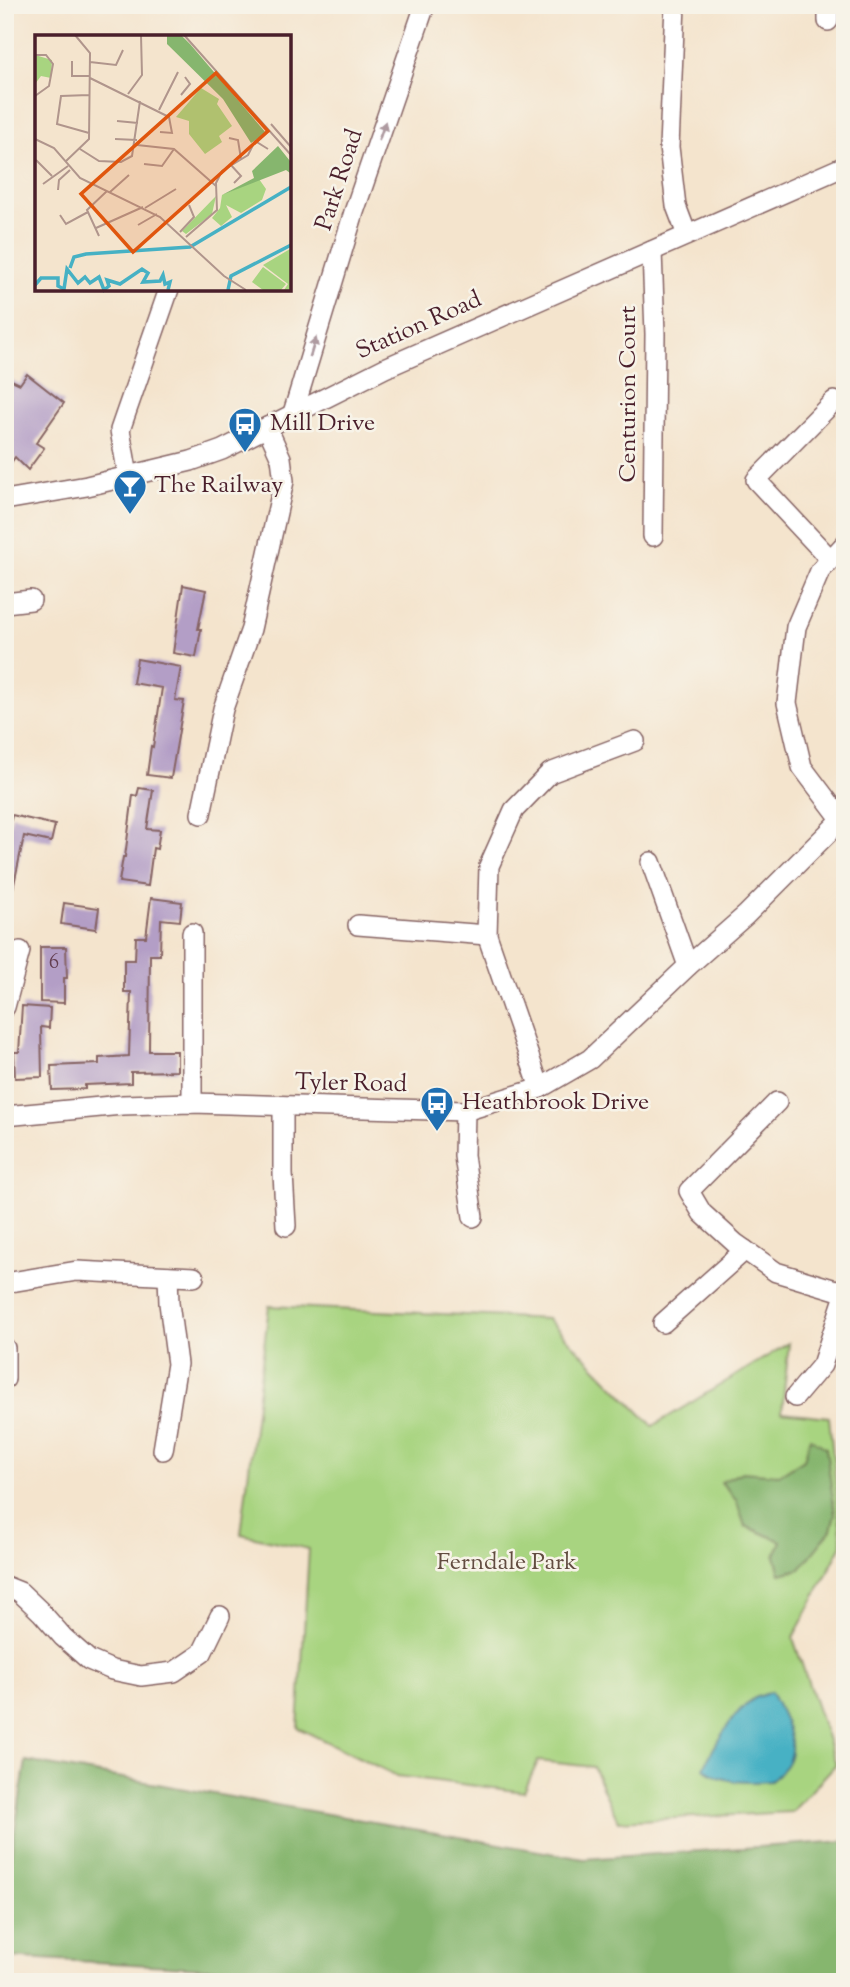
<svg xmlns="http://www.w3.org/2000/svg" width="850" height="1987" font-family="'Sorts Mill Goudy',serif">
  <rect width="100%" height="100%" fill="#f7f3e8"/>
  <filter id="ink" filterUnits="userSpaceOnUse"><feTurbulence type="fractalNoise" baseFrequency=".0143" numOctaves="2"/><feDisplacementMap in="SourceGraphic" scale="14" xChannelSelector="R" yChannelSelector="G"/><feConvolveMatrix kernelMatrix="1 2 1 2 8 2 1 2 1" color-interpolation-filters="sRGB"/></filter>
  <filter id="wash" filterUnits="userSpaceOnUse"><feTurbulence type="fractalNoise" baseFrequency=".00686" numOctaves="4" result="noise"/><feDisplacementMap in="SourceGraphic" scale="28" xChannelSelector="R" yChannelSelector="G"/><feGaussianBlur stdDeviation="1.57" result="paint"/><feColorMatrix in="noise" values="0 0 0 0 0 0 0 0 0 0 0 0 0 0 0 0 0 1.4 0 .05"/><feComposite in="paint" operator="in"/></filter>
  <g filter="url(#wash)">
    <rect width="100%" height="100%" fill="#f4e4cd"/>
    <polygon fill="#a8d480" stroke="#797a56" stroke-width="2" points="269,1306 548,1319 653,1426 789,1343 782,1412 829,1417 842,1545 793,1638 836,1764 792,1812 618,1821 593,1767 538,1761 524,1792 397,1776 298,1728 309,1549 241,1534"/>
    <g fill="#86b66e" stroke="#686a4c" stroke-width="2">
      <polygon points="810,1438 826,1448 835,1515 831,1530 800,1569 780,1574 775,1556 781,1541 745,1526 736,1500 721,1482 742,1472 779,1475 804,1459"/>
      <polygon points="26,1761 584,1859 845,1841 845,1982 455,1982 5,1957 5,1891"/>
    </g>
    <path fill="#46b1c4" stroke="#486878" stroke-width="2" d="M771,1692C780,1712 801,1743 786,1765C782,1771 775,1776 771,1781C748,1783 722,1784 704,1768C713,1747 735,1709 755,1698C760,1696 766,1694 771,1692Z"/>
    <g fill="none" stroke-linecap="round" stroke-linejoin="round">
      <polyline stroke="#46b1c4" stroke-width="5" points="5,10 9,5"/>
    </g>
    <g id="blocks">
      <g fill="#b39ec6">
        <polygon points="27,374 64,403 36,443 44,448 28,470 15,457 5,472 5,377 20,384"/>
        <polygon points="183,585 206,590 198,629 201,629 196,657 173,653"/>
        <polygon points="137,659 181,667 175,700 184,701 171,778 147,775 151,746 153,747 162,688 133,683"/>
        <polygon points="139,788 153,790 147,829 160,830 157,849 153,848 148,886 119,882 123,857 125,857 133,795 137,796"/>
        <polygon points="12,815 55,825 51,842 24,836 12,894 5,893 5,847"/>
        <polygon points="151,898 182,902 180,921 161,919 160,955 150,955 149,1051 177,1051 177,1071 131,1072 131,1083 85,1085 85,1089 52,1090 51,1066 99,1064 99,1058 129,1056 131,992 124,992 124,960 135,960 136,937 146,937"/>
        <polygon points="64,903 99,908 96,929 61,924"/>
        <polygon points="40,947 66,947 67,978 64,978 64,1003 40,1002"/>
        <polygon points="22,1006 50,1008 49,1028 41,1027 42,1077 15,1078 14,1052 19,1052"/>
      </g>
    </g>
  </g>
  <g filter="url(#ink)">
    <use href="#blocks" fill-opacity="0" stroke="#866464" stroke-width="2"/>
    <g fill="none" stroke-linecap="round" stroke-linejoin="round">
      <defs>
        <g id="minor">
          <polyline points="675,5 669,147 676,206 687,235"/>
          <polyline points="828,21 828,5"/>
          <polyline points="652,251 655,334 653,536"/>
          <polyline points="293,413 354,212 425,5"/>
          <polyline points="128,476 120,430 169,289"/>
          <polyline points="5,500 87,486 191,461 222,450 385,368 845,166"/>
          <polyline points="845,544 820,571 796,627 787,703 802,767 845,824"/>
          <polyline points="830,559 756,480 834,401"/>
          <polyline points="5,603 31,600"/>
          <polyline points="201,814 223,709 251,629 284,481 281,458 267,427"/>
          <polyline points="651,862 688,966"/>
          <polyline points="358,925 487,935"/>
          <polyline points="192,933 192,1103"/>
          <polyline points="5,1007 20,951"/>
          <polyline points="540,1088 487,935 489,866 514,810 550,773 635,741"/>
          <polyline points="777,1102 689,1191 702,1213 735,1243 776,1272 836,1290 845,1288"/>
          <polyline points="283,1106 283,1174 286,1226"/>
          <polyline points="465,1111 464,1156 473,1217"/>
          <polyline points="5,1116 122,1105 192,1103 465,1111 540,1088 590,1059 688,966 746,915 841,820"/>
          <polyline points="5,1283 77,1271 194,1277"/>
          <polyline points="663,1323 745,1250"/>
          <polyline points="5,1348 5,1379"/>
          <polyline points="795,1397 822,1365 845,1295"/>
          <polyline points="163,1450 177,1364 169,1303 168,1276"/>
          <polyline points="5,1586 20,1592 41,1612 63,1637 89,1660 112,1670 141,1676 174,1672 202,1653 220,1616"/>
        </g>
      </defs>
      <use href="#minor" stroke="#866464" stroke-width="22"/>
      <use href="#minor" stroke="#fff" stroke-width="19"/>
    </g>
    <defs><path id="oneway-solid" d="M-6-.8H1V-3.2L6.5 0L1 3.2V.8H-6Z" transform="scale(1.75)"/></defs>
    <g fill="#ae9aa0">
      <use href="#oneway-solid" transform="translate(382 131) rotate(-71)"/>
      <use href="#oneway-solid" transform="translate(313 347) rotate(-73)"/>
    </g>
  </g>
  <defs>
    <symbol id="bus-pin" viewBox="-11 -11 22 30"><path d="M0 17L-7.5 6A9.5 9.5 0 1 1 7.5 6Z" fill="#1f6fb2" stroke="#f7f3e8"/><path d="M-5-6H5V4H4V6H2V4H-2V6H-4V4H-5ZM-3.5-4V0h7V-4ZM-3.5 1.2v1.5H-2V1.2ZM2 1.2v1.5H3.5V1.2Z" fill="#fff"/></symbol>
    <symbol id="bar-pin" viewBox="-11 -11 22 30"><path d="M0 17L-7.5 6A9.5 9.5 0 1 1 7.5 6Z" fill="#1f6fb2" stroke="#f7f3e8"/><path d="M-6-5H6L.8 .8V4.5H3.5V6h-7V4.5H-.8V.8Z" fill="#fff"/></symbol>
  </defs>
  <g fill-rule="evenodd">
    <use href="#bus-pin" x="226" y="405" width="38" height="52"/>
    <use href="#bar-pin" x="111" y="467" width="38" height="52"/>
    <use href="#bus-pin" x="418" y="1084" width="38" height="52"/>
  </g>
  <g text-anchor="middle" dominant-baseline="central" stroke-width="5" stroke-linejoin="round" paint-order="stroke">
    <g font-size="21" fill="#643f52">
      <text x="54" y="963">6</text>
    </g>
    <g font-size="24" fill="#4a1f2b" stroke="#f7f3e8">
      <text transform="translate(340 180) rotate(-72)">Park Road</text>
      <text transform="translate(419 326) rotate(-24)">Station Road</text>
      <text transform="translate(629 394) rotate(-90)">Centurion Court</text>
      <text transform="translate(351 1084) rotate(1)">Tyler Road</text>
    </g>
    <g font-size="24" fill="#4a1f2b" stroke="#f7f3e8" text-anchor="start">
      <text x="270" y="424">Mill Drive</text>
      <text x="154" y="486">The Railway</text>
      <text x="462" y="1103">Heathbrook Drive</text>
    </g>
    <g font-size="24" fill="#624c40" stroke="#f7f3e8">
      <text x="507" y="1563">Ferndale Park</text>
    </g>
  </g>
  <g transform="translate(35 35)">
    <rect width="256" height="256" fill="#f4e4cd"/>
    <path d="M0,20L17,25L16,43L6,41L0,49ZM166,53L184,64L182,69L197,91L184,101L187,107L170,119L154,99V86L141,82ZM224,144L231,154L227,165L206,178L191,170L197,182L186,191L177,183L185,173L187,160ZM181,161L177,179L151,199L147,196ZM255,214V255H249L253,249L228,230ZM228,232L251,249L246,255H228L217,247Z" fill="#a8d480"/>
    <path d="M132,0H146L155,9L231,98L216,108L188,64L132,9ZM243,111L255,126V138L251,135L187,160L219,143L217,136Z" fill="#86b66e"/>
    <path fill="none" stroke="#46b1c4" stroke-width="3.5" d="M35,233L39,222L51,219L155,212L256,152M0,250L6,243H23V251L29,254L32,234L43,248L50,242L55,248L64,242L69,255L74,251L72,245L85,249L107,234L113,238L108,247L125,246L128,240L130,249L135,247L133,255M193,255L196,241L256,210"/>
    <path fill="none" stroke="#b0958c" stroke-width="2" d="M149,0L256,120M0,20H11L18,29L14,51L0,61M37,26V41H55M55,27L81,30L88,15M55,43L134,82L137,98L125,97M93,59L107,40L106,0H121M146,60L155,49L150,42M124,75L143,37M82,86L103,88M236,89L256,112M54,98L22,89L26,61L54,60M194,103L203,105L206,124M0,104L19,113L45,143L125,182L189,241L211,255M80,104L102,105M102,110L139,114L181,151M45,114L64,126L86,127L97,121L105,66M1,125L17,141M30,127L54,104L55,18L40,0M109,129L127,131L139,114M195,129L206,141L199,148M8,149L33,131M23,155L24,145L35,135M75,157L94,140M110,173L141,154M25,180L31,189L53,177M103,190L122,179M61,193L108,172M145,197L159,182L154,170M64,201L52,175L72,156M151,202L182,175L181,148L187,136L213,120L220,106L233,114"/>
    <path fill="#e0560e" fill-opacity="0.15" stroke="#e0560e" stroke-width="3.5" d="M181,38L233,96L98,217L46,159Z"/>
    <rect width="256" height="256" fill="none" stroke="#4a1f2b" stroke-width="3.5"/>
  </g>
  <rect width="850" height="1987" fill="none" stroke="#f7f3e8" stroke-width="28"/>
</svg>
